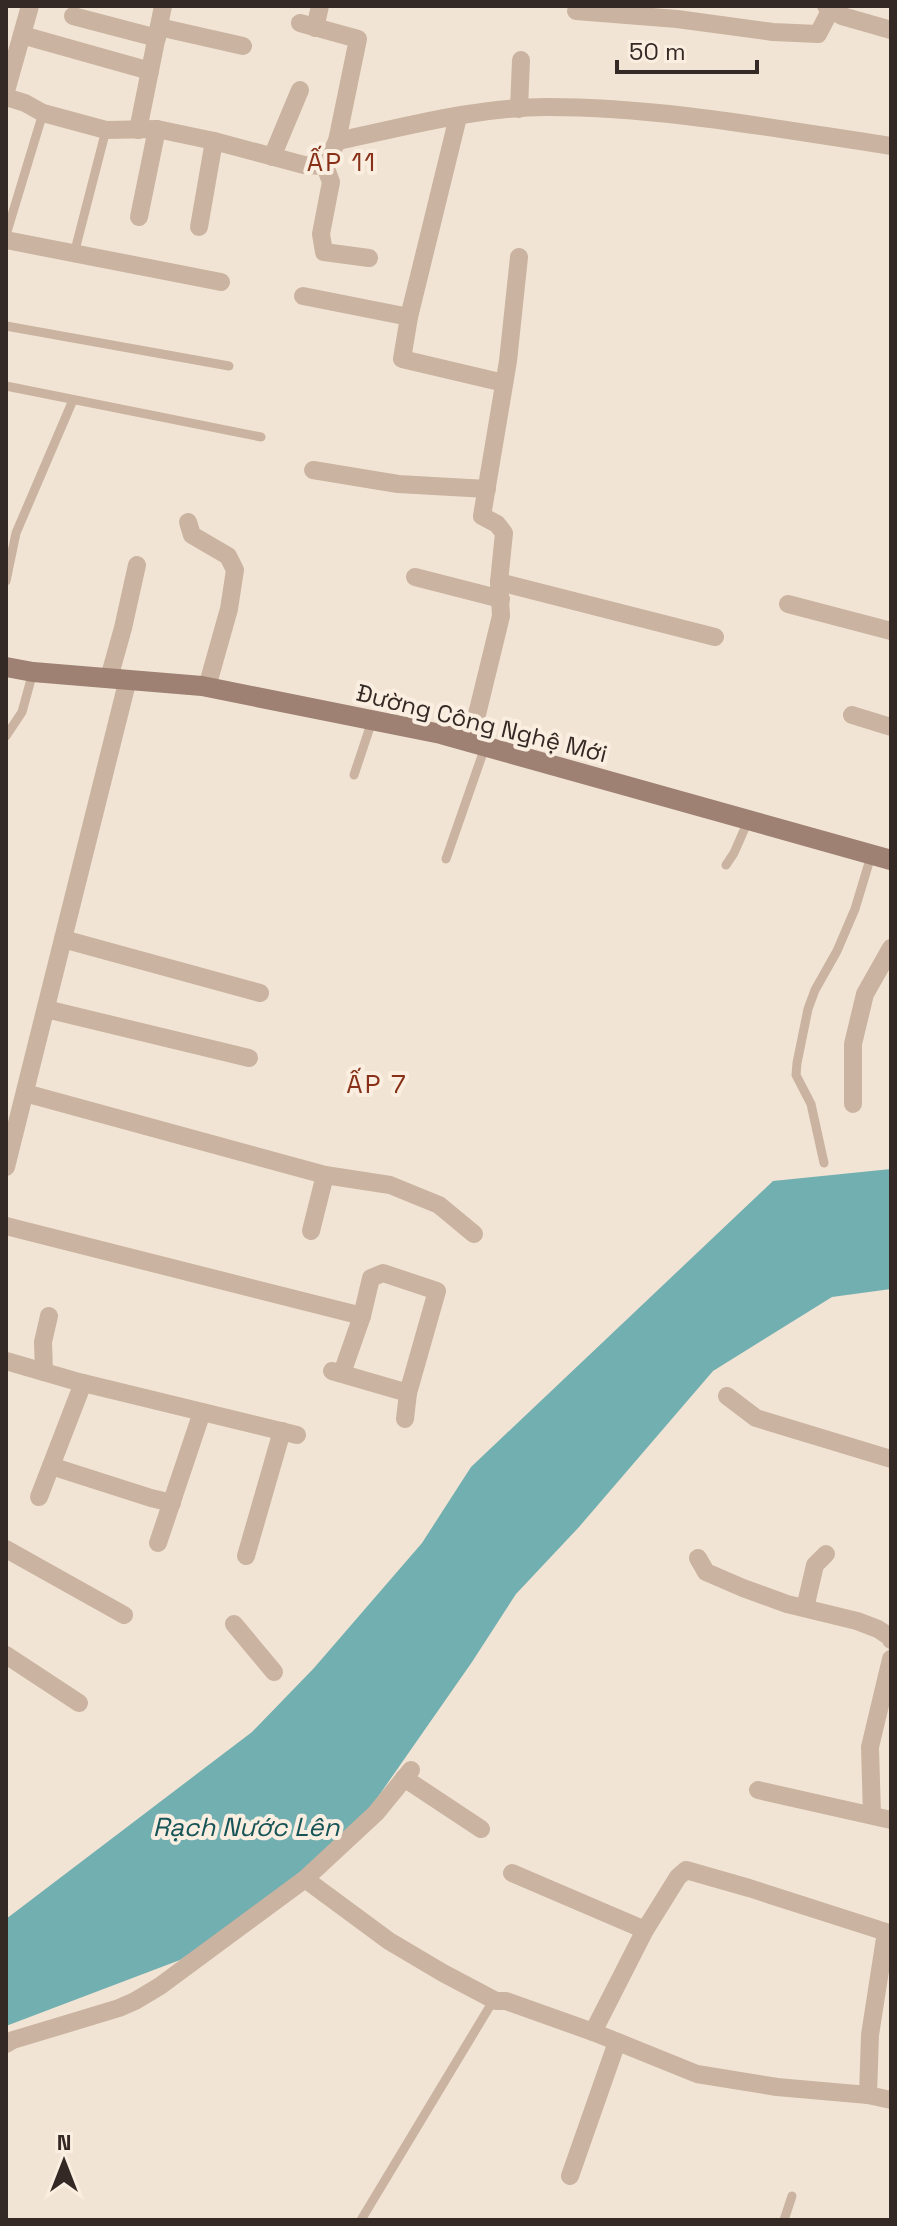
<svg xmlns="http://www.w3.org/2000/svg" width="897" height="2226" font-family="'Space Grotesk',sans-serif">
  <rect width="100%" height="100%" fill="#f2e4d4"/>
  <polygon fill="#72afb1" points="891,1169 891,1289 832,1297 713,1371 579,1527 516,1594 472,1662 366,1814 296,1881 180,1960 6,2026 6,1919 252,1732 314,1668 422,1543 471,1467 773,1181"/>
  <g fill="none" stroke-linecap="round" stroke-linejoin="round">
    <g stroke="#cab3a0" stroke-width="9">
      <polyline points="6,235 43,113"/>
      <polyline points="74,254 106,130"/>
      <polyline points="6,326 229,366"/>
      <polyline points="6,386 261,437"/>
      <polyline points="6,581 16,533 73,400"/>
      <polyline points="6,736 22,712 33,672"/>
      <polyline points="354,775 372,721"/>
      <polyline points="446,859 485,747"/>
      <polyline points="726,865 734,853 748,821"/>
      <polyline points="824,1163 811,1104 796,1075 797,1063 808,1009 815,990 837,951 855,909 871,856"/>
      <polyline points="361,2220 490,2006 496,2001"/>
      <polyline points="784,2220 792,2196"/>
    </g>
    <g stroke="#cab3a0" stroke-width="18">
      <polyline points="826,6 842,16 891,30"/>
      <polyline points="576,11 677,19 773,32 818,34 831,9"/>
      <polyline points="73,16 157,38"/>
      <polyline points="300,23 358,39 337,141 325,166 331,182 321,234 324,252 369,258"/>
      <polyline points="159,27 243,46"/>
      <polyline points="315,28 320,6"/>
      <polyline points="22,35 150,71"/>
      <polyline points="6,91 30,6"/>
      <polyline points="6,97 25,103 43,113 106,130 157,129 214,141 304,165 325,166"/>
      <polyline points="519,109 521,60"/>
      <polyline points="458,117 409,317 402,359 504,383"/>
      <polyline points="138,130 163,6"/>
      <path d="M337,141C405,127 476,107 547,107C662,107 777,129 891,146"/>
      <polyline points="272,157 300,90"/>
      <polyline points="139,217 157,129"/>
      <polyline points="199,227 214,141"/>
      <polyline points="6,240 221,282"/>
      <polyline points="303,296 409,317"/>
      <polyline points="313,470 398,484 487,489"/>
      <polyline points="188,522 192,535 228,556 235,570 229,609 207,687"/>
      <polyline points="415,577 501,599"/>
      <polyline points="499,582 715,637"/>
      <polyline points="788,604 891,631"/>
      <polyline points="109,678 123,628 137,565"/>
      <polyline points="852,715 891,727"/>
      <polyline points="470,743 501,616 499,582 504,533 497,524 482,516 508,361 519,257"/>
      <polyline points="63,939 260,993"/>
      <polyline points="46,1009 249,1058"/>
      <polyline points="25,1093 325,1175 390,1185 439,1205 474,1234"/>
      <polyline points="853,1104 853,1044 865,994 891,948"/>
      <polyline points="6,1167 128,679"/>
      <polyline points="6,1226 362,1316"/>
      <polyline points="311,1231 325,1175"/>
      <polyline points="6,1361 75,1381 297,1435"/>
      <polyline points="332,1371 408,1393"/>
      <polyline points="44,1372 43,1342 49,1316"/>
      <polyline points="342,1373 362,1316 371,1278 383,1273 437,1291 408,1393 405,1419"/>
      <polyline points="727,1396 756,1418 891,1459"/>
      <polyline points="51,1466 151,1498 172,1503"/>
      <polyline points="39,1497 83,1383"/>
      <polyline points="158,1543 202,1412"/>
      <polyline points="6,1549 124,1615"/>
      <polyline points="246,1556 282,1431"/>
      <polyline points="698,1558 706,1572 743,1588 787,1604 857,1621 878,1629 890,1637 891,1640"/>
      <polyline points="805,1608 815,1565 826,1554"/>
      <polyline points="234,1624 274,1672"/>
      <polyline points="6,1655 79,1703"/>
      <polyline points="404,1778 481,1829"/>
      <polyline points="758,1790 891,1820"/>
      <polyline points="872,1815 870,1747 891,1659"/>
      <polyline points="512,1873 645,1930"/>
      <polyline points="305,1879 389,1941 443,1973 496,2001 506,2001 593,2032 697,2074 777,2087 868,2095"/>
      <polyline points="593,2032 645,1930 678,1877 686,1870 749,1888 886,1932 870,2035 868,2095 891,2100"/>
      <polyline points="6,2044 13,2040 119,2008 135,2001 160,1986 305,1879 376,1813 411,1770"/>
      <polyline points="570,2176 617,2042"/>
    </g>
    <polyline stroke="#9e8172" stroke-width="20" points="6,667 33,672 202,686 441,734 891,860"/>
  </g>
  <g text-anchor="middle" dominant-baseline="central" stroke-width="8" stroke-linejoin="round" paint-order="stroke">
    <g font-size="24" fill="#342924" stroke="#faeee1">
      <text transform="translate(482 723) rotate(14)">Đường Công Nghệ Mới</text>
    </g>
    <g font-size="26" letter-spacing="2" fill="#883118" stroke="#faeee1">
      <text x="342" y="162">ẤP 11</text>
      <text x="377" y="1084">ẤP 7</text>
    </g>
    <g font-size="26" font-style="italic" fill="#175457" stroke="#faeee1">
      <text x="246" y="1827">Rạch Nước Lên</text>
    </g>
  </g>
  <rect width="897" height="2226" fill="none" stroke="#342924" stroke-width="16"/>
  <g transform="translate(64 2162)" stroke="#faeee1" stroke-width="6" paint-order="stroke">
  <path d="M0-6L14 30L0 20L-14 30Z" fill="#342924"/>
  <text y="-12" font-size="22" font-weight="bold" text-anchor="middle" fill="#342924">N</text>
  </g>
  <path d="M617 60v12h140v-12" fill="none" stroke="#342924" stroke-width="4"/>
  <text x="629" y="60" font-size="24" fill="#342924" stroke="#faeee1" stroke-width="6" paint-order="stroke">50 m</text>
</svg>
